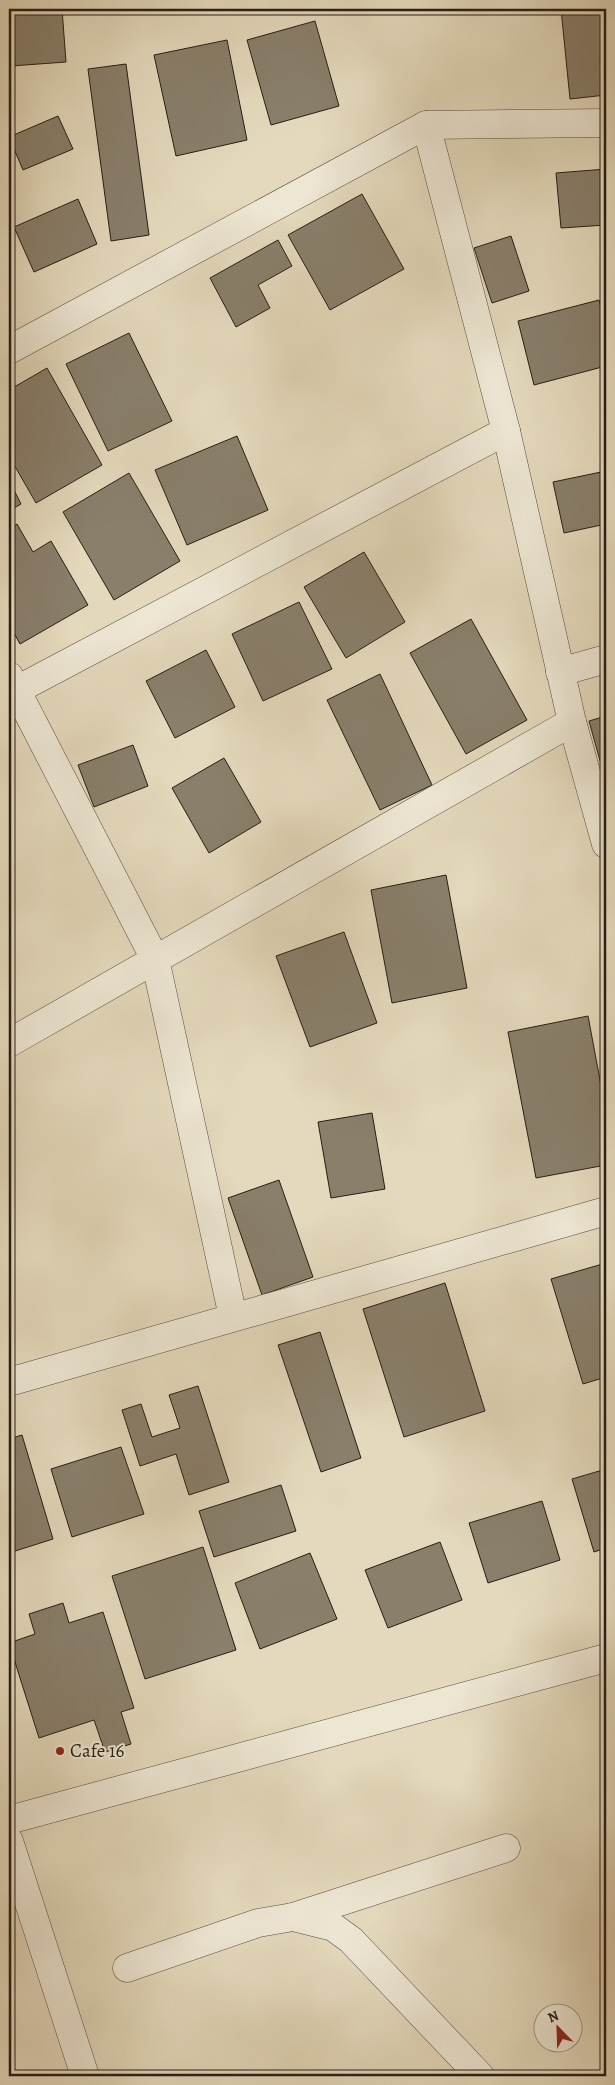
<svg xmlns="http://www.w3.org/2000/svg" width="615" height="2085" font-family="Alegreya,serif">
  <rect width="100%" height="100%" fill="#e4d9bc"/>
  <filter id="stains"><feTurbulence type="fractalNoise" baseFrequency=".004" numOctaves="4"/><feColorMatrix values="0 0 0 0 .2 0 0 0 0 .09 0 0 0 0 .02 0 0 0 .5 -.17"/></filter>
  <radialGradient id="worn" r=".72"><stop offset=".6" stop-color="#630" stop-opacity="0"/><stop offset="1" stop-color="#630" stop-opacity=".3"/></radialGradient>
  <g fill="#897f6b" stroke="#271e14">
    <polygon points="9,9 62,9 66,62 11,66"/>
    <polygon points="561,9 606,9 606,95 570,99"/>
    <polygon points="315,21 339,106 271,125 247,40"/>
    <polygon points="227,40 247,140 176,156 154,55"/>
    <polygon points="126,64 149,235 111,241 88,69"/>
    <polygon points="58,116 73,149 23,170 9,137"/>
    <polygon points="606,169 606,225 561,228 556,173"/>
    <polygon points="362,194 404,269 330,310 288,235"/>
    <polygon points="78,199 97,244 34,272 14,227"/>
    <polygon points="511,236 529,291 492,303 474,248"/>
    <polygon points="278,240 292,266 258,285 270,308 236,327 210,278"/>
    <polygon points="599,300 606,329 606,366 534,385 518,321"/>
    <polygon points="129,333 172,421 108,451 66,364"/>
    <polygon points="47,368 102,465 36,503 9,456 9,390"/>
    <polygon points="606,372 606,393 603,373"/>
    <polygon points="237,436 268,510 187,545 155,470"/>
    <polygon points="606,471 606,524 564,533 553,482"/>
    <polygon points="129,473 180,561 114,600 63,512"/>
    <polygon points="9,480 21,504 9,511"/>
    <polygon points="17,524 33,552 51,541 88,605 20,644 9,624 9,529"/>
    <polygon points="364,552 405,622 346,658 304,587"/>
    <polygon points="299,602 332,669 263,701 232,634"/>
    <polygon points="471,619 527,720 466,754 410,653"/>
    <polygon points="206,650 235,707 175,738 146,681"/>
    <polygon points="380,674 432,785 380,810 327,700"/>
    <polygon points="606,716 606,782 589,721"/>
    <polygon points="133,745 148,786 94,807 78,765"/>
    <polygon points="224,758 261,822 209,853 172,788"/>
    <polygon points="446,875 467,988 392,1003 371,890"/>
    <polygon points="344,932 377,1023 310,1047 276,956"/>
    <polygon points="588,1016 606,1112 606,1165 536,1178 508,1032"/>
    <polygon points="372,1113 385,1189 331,1198 318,1122"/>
    <polygon points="279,1180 313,1277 262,1295 228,1198"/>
    <polygon points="606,1263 606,1377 583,1384 551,1279"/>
    <polygon points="445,1283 485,1411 404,1437 363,1309"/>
    <polygon points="320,1332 361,1458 321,1472 278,1345"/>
    <polygon points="198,1386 229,1482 189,1495 176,1454 140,1466 122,1410 141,1404 152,1437 180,1428 169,1395"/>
    <polygon points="22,1435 53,1539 9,1553 9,1439"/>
    <polygon points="121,1447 144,1514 72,1537 51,1469"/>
    <polygon points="606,1469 606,1548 594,1552 572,1479"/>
    <polygon points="281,1485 296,1531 214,1557 199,1511"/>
    <polygon points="542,1501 560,1560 488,1583 469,1523"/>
    <polygon points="440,1542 462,1600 388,1628 365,1570"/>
    <polygon points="203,1547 236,1650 145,1679 112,1576"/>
    <polygon points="310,1553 337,1619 260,1649 235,1583"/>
    <polygon points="63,1603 69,1623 103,1612 134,1708 121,1712 131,1744 105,1752 94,1720 39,1738 9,1643 35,1634 29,1614"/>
  </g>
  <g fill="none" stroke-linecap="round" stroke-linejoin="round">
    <defs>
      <g id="street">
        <polyline points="426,125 506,431 572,722 606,844"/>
        <polyline points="9,350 426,125 606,123"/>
        <polyline points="560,672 606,659"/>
        <polyline points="9,676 155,959 233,1317"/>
        <polyline points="9,694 506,431"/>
        <polyline points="9,1043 572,722"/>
        <polyline points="9,1382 606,1211"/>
        <polyline points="9,1820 606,1658"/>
        <polyline points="9,1841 85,2076"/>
        <polyline points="293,1917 506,1848"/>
        <polyline points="127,1968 258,1923 293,1917 333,1927 351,1940 480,2076"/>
      </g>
    </defs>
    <use href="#street" stroke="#564d3e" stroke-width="29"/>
    <use href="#street" stroke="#ede6d3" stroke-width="28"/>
  </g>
  <circle fill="#8f2418" stroke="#ede6d3" stroke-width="2" cx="60" cy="1751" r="5"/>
  <g text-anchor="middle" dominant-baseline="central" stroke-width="4" stroke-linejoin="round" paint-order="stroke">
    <g font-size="19" fill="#271e14" stroke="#ede6d3" text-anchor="start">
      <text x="70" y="1751">Cafe 16</text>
    </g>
  </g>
  <rect width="615" height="2085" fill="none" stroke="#e4d9bc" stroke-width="30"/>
  <rect x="10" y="10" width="595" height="2065" fill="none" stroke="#271e14" stroke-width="2.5"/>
  <rect x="15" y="15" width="585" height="2055" fill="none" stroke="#271e14"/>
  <g transform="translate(558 2028) rotate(337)"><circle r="24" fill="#ede6d3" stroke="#9e9687"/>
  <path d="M0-4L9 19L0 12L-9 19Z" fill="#8f2418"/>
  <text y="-8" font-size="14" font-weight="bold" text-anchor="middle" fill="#271e14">N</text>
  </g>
  <rect width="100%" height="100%" filter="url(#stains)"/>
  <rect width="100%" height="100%" fill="url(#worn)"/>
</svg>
